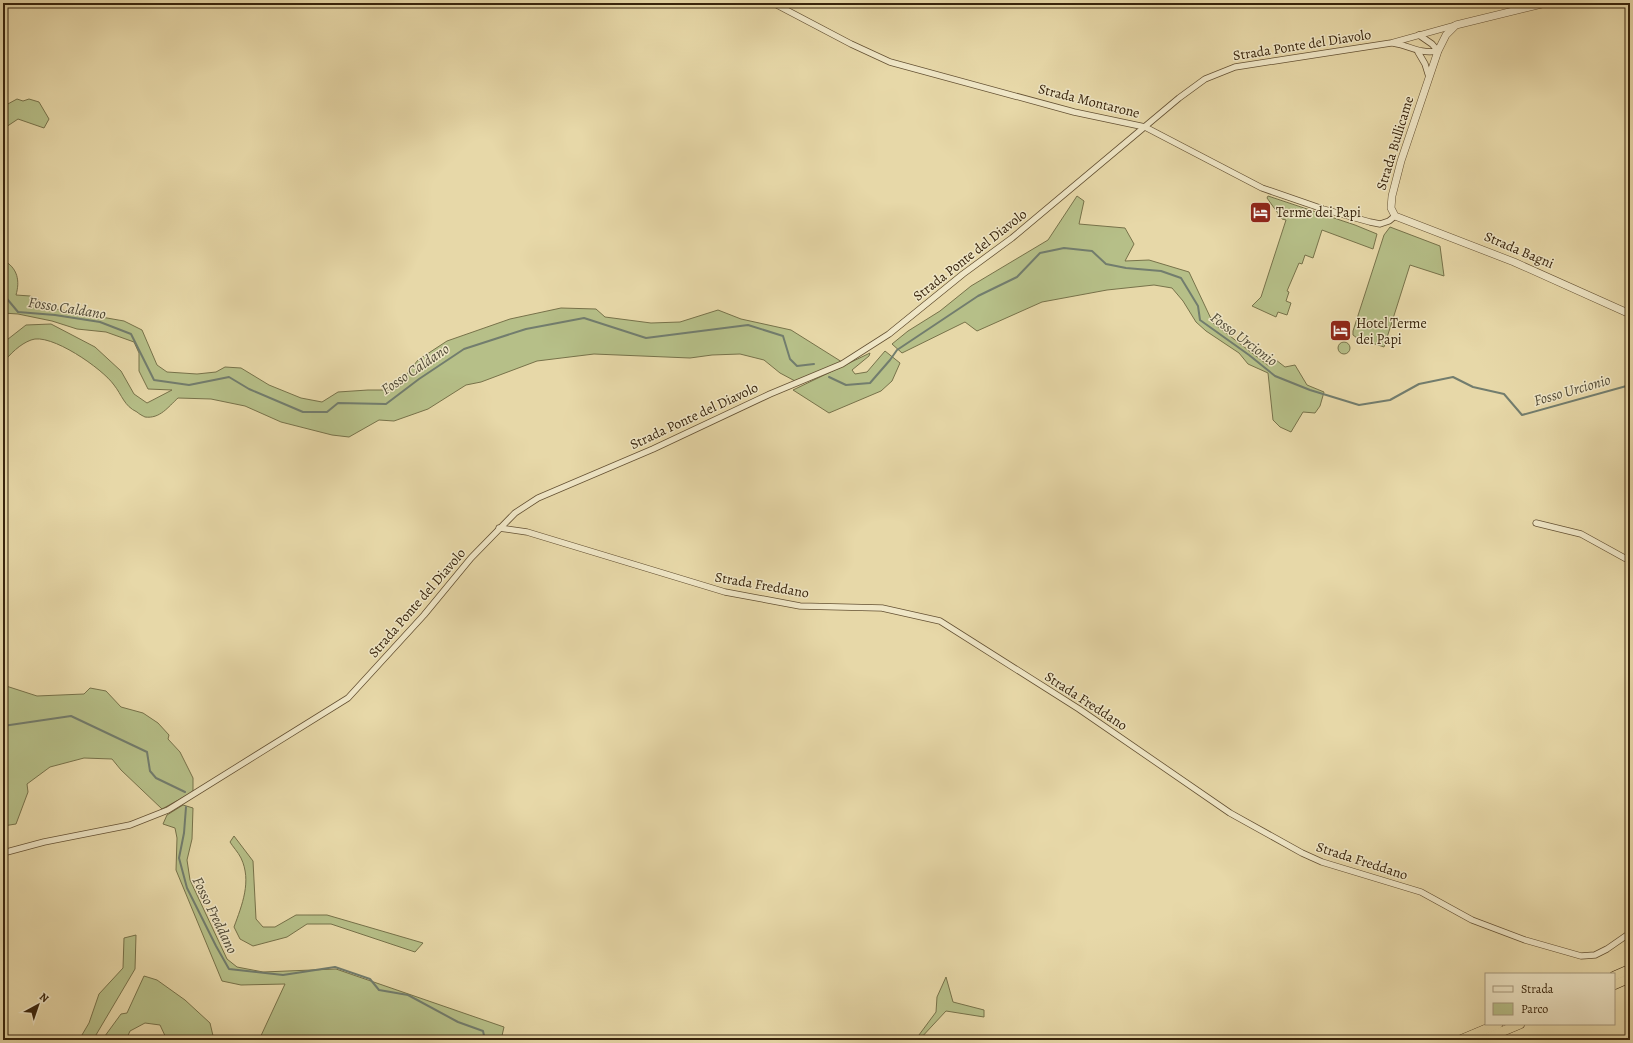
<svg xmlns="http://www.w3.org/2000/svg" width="1633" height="1043" font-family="Alegreya,serif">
  <rect width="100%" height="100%" fill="#e7d8a8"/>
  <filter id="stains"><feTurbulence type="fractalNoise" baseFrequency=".005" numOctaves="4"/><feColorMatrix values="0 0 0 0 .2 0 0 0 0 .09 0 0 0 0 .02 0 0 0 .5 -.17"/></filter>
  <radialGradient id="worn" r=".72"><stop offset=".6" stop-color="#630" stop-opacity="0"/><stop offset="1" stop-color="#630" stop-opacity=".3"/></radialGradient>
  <g fill="#b6bf88" stroke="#77724a">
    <polygon points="17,99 23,101 29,99 39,102 49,119 44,128 18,119 3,129 3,103 6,105"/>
    <polygon points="1077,196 1084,201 1079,224 1125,228 1134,244 1125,261 1149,260 1189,272 1213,323 1269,366 1276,360 1285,367 1295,365 1307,385 1324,392 1320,406 1315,413 1303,412 1291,432 1280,427 1273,420 1268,373 1248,364 1239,353 1206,331 1196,322 1183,301 1172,288 1154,285 1107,290 1042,302 977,331 965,322 902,353 892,344 908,331 940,311 971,286 1048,240"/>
    <polygon points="1268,196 1355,225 1377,234 1373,249 1322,230 1313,258 1305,255 1302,264 1299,263 1287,291 1289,292 1286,301 1291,303 1287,315 1278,312 1276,317 1252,306 1261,297 1286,220 1282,219 1267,198"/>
    <polygon points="1390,227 1440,246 1444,276 1410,265 1384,347 1357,338 1353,335 1353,331 1384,235"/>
    <path d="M3,260C18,268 20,281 16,295L30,296L56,309L124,321L142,330L157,365L167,372L197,374L216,372L225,367L241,368L269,385L301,398L322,402L338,392L368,390H394L418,360L447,341L510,319L561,308L596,309L605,317L651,323L680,322L718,310L741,319L791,330L842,362L795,381L780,373L764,360L740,354L712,355L690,358L594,354L537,361L481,382L466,385L428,409L394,421L379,420L349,437L332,435L281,422L245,406L211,399L178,398C168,407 160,419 145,417C143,416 139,414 137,412C124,406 122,395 114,385C103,369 50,332 31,340C20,344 10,354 3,363V343L26,325L51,324L95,347L121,371L134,394L147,403L172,390L148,389L139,371V353L134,342L106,332L77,329L52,321L18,314L3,313Z"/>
    <circle cx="1344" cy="348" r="6"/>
    <polygon points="885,351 900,363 892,381 881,391 829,413 793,390 870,353 869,356 852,370 855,374 867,372"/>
    <polygon points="3,685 37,696 84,694 90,688 106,691 121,707 143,713 158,723 169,735 168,739 180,752 193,778 193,792 162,809 121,770 112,759 84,758 50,767 27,784 28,792 16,824 3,826"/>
    <polygon points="183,805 193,808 192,839 187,860 190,880 227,959 237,967 263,972 336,969 504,1027 501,1040 259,1040 285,984 241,985 222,981 176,870 177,838 175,828 163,824 167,815"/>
    <path d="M234,836L253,861L256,919L263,927H275L296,915H327L423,943L415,952L331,924H307L287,937L253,946L240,939L234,927C242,905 252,881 241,858C238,852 233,847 230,842Z"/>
    <polygon points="136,935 135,969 93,1040 79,1040 89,1023 99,994 123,968 124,938"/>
    <polygon points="144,976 157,980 185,1000 210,1023 214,1040 167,1040 160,1025 145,1023 130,1031 126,1040 102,1040 121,1014 127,1013"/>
    <polygon points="946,977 953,1002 984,1010 984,1017 946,1011 919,1040 916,1040 916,1039 936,1012 937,997"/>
  </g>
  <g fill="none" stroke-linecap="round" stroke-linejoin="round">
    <g stroke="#727d6e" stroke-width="2">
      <polyline points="3,294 18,312 55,315 100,322 131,334 154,380 189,385 229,377 249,389 303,412 327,412 338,403 386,404 419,379 464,349 526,329 584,318 646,338 748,325 783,336 790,359 797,366 814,364"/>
      <polyline points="829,377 846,385 870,383 890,360 897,350 978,296 1017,277 1040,253 1064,248 1092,251 1106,264 1126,268 1161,271 1181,278 1198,306 1200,320 1249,355 1275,376 1310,390 1359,405 1390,400 1419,384 1453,377 1473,387 1504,394 1522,415 1630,385"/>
      <polyline points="3,726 71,716 147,752 150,771 156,778 185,792"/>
      <polyline points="186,807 184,833 179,858 187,888 216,946 229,969 283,975 335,967 370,979 379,990 408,995 458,1022 483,1031 485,1040"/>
    </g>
    <defs>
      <g id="minor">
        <polyline points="773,3 851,44 890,62 1074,112 1145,127 1262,188 1323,209 1370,222 1380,224 1389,221 1395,216"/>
        <path d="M1393,43C1411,46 1418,54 1438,51L1432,44L1419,35"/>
        <polyline points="1418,52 1425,64 1429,77"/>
        <polyline points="1536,523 1581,534 1630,561"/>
        <polyline points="499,528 527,532 725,592 800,606 882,608 940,621 1079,709 1230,813 1302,853 1322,862 1421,892 1472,920 1525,940 1581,956 1595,955 1607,949 1630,933"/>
        <polyline points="3,853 44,842 130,825 168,810 348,698 424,615 471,558 515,513 538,498 653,449 770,394 842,364 889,334 963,274 1012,238 1179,98 1205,79 1235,67 1391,43 1456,25"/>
      </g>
      <polyline id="tertiary" points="1546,3 1456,25 1446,35 1438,51 1401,161 1392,196 1391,208 1395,216 1514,262 1630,314"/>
      <g id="trunk">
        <polyline points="1614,976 1630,969"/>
        <polyline points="1614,985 1630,978"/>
        <polyline points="1460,1040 1498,1024"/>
        <polyline points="1482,1040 1520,1024"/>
      </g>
    </defs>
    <use href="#minor" stroke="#645133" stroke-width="7"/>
    <use href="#tertiary" stroke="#645133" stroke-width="8"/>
    <use href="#trunk" stroke="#38240c" stroke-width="10"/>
    <use href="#minor" stroke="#efe6c6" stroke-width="5.5"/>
    <use href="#tertiary" stroke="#efe6c6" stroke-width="7"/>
    <use href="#trunk" stroke="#e7d8a8" stroke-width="9"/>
  </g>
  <defs>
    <symbol id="hotel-square" viewBox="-11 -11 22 22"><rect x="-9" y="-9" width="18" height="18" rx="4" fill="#8f2418" stroke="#efe6c6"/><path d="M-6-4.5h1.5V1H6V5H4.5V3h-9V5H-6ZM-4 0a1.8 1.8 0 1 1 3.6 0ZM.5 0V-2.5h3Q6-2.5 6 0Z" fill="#fff"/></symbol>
  </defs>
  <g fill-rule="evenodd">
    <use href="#hotel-square" x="1248" y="200" width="25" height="25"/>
    <use href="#hotel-square" x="1328" y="318" width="25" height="25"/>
  </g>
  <g text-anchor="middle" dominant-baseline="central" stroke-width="3" stroke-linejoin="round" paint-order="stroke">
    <g font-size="14" fill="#38240c" stroke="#efe6c6">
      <text transform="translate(1302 45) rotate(-9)">Strada Ponte del Diavolo</text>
      <text transform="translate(1089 101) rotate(14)">Strada Montarone</text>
      <text transform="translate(1395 143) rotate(-73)">Strada Bullicame</text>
      <text transform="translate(1519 250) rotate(23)">Strada Bagni</text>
      <text transform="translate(970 255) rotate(-38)">Strada Ponte del Diavolo</text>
      <text transform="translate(694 416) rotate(-25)">Strada Ponte del Diavolo</text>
      <text transform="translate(762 585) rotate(10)">Strada Freddano</text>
      <text transform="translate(417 603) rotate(-49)">Strada Ponte del Diavolo</text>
      <text transform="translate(1086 701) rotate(33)">Strada Freddano</text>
      <text transform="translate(1362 861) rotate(18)">Strada Freddano</text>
    </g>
    <g font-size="14" fill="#38240c" stroke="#efe6c6" text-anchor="start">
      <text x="1276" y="212">Terme dei Papi</text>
      <text x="1356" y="323">Hotel Terme<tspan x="1356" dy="16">dei Papi</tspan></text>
    </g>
    <g font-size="15" font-style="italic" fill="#504935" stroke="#efe6c6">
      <text transform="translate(67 308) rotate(9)">Fosso Caldano</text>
      <text transform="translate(1244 339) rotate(37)">Fosso Urcionio</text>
      <text transform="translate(415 369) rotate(-34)">Fosso Caldano</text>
      <text transform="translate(1572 390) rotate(-16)">Fosso Urcionio</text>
      <text transform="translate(215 915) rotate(64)">Fosso Freddano</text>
    </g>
  </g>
  <rect width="1633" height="1043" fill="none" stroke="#e7d8a8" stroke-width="16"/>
  <rect x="4" y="4" width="1625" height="1035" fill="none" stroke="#38240c" stroke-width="2"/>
  <rect x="8" y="8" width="1617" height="1027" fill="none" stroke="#38240c"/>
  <rect x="1485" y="973" width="130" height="52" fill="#efe6c6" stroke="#a6987c"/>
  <rect x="1493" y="986" width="20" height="6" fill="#efe6c6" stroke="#a6987c"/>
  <text x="1521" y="993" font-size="12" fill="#38240c">Strada</text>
  <rect x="1493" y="1003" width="20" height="12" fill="#b6bf88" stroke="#a6987c"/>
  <text x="1521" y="1013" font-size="12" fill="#38240c">Parco</text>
  <g transform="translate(38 1005) rotate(40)" stroke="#efe6c6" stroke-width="3" paint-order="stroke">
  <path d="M0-3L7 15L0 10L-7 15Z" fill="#38240c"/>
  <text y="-6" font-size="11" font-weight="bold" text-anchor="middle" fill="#38240c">N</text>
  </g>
  <rect width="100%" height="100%" filter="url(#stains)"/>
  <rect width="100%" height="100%" fill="url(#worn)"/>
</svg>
